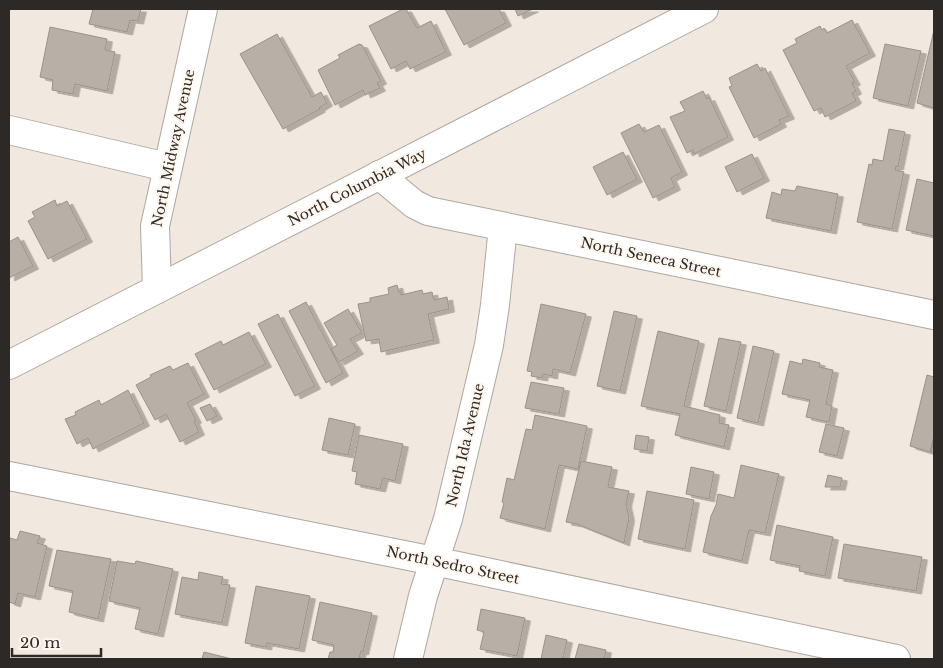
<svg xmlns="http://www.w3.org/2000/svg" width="943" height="668" font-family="'Libre Baskerville',serif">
  <defs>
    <filter id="shadow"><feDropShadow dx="5.5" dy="3" stdDeviation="0" flood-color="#0004"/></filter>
  </defs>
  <rect width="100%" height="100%" fill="#f1e9e0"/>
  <g fill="#b8b0a7" stroke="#9a9289" filter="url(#shadow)">
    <polygon points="93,9 141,9 138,21 130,20 127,32 89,24"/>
    <polygon points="403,9 406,9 417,28 431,21 446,52 410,69 406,61 391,69 369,26"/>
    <polygon points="445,9 499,9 506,23 464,45"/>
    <polygon points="515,9 533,9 518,16"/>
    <polygon points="852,20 870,53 846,66 855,82 852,83 856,91 852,93 856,100 854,102 825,117 821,108 814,111 783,50 797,43 795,39 820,26 822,30 824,28 827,33"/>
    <polygon points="50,27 107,39 105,50 115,52 107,91 75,84 73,94 52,90 53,80 40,77"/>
    <polygon points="934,30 934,108 917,103"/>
    <polygon points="277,34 312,97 321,92 327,103 319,108 320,109 283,129 240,54"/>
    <polygon points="359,44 362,45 381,81 377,83 380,88 365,95 363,90 335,105 318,70 340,58 338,55"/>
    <polygon points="885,44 921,51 908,106 873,98"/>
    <polygon points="757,64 761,71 765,68 789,116 779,120 781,124 754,138 729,87 732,86 729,78"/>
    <polygon points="703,91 707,99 709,97 728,137 694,154 693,150 687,153 670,117 685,111 680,102"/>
    <polygon points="639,124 644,132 659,125 682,172 671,178 675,187 653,198 621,133"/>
    <polygon points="889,129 905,132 898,167 896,166 895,170 904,172 892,229 857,222 869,164 872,165 873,159 883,161"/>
    <polygon points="623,152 637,179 607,195 593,167"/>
    <polygon points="752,154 764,178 737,192 725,167"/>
    <polygon points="917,179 934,183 934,236 906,230"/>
    <polygon points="797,186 838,194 831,231 766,218 772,192 781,195 782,189 795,191"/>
    <polygon points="55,200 57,206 67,201 87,239 48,259 28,221 35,217 32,212"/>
    <polygon points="18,237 33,266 9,278 9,242"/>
    <polygon points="397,285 399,292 401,292 401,295 422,290 423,294 432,292 434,300 447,297 449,309 428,314 434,340 381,352 379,339 366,341 358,304 370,302 370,298 389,294 388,288"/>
    <polygon points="306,302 343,373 326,383 289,311"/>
    <polygon points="541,304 586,314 570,373 553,369 552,376 543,374 542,378 531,376 532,372 527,371"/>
    <polygon points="348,309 362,333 350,339 358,351 339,362 331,349 337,345 324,323"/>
    <polygon points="614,311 637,316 620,391 597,386"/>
    <polygon points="278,314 315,386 295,396 258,324"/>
    <polygon points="658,331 699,341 684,406 720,415 719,423 729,425 724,447 675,435 680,414 641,406"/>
    <polygon points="249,332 266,364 214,390 195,354 221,341 223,345"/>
    <polygon points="719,338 741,342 726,411 704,406"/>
    <polygon points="753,346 774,351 758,423 737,418"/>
    <polygon points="803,359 820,363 819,367 833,370 826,404 832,406 829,422 806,417 810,400 782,394 790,361 802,364"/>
    <polygon points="188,363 204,394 187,403 196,420 194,421 199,432 180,442 166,414 155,420 136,385 151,377 150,375 170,366 173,370"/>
    <polygon points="927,375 934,377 934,436 930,452 910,446"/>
    <polygon points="531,382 564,388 559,414 525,408"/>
    <polygon points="128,390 144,423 93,449 88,438 77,444 65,419 76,415 75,412 99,400 101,405"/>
    <polygon points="210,404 217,416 207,421 200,408"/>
    <polygon points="535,415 587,426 578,469 559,465 545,529 500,518 504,503 502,502 507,478 514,480 526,429 532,430"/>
    <polygon points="329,418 355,424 348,455 322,450"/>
    <polygon points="826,424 844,428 837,456 819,452"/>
    <polygon points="359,435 403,444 395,481 383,478 380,489 355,484 357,472 352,471"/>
    <polygon points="636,435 649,437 647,451 634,449"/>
    <polygon points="934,437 934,453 931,452"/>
    <polygon points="581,461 612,467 608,487 629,491 626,504 629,518 624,543 577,524 566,522"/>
    <polygon points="741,465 779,474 765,533 749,530 742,561 703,552 711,516 716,505 718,494 734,498"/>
    <polygon points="691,467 714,472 709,499 686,494"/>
    <polygon points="828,475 842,478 840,487 825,487"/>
    <polygon points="647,491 694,500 685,549 638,539"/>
    <polygon points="777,525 833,537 825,576 799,571 800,566 770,560"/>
    <polygon points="20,531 40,536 37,543 47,546 35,597 18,593 15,604 9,602 9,542 10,538 17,540"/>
    <polygon points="844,544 922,557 916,591 838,578"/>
    <polygon points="57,550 111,559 98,619 69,612 73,591 49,586"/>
    <polygon points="117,561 135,564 136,561 173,569 158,634 135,629 140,608 109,601"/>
    <polygon points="199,572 223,577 221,584 230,585 222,623 175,614 182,577 198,580"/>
    <polygon points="256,586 310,596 299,649 267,643 266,647 245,643"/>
    <polygon points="320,602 372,613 363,652 361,651 359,658 361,659 328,659 330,652 333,652 334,645 312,640"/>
    <polygon points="481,609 525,618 517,656 480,649 484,632 477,630"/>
    <polygon points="546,635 567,640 563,659 541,659"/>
    <polygon points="579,644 606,650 604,659 575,659"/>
    <polygon points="204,652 232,659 202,659"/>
  </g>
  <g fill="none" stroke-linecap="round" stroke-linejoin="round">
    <defs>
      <g id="minor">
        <polyline points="9,130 167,167"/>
        <polyline points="379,175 414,204 428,211 934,315"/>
        <polyline points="157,289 155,226 203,9"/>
        <polyline points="9,476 434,561 896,659"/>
        <polyline points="408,659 423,596 448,519 489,345 495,305 503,227"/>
      </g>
      <polyline id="tertiary" points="9,365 704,9"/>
    </defs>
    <use href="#minor" stroke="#afa79f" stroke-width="30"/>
    <use href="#tertiary" stroke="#afa79f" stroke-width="30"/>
    <use href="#minor" stroke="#fff" stroke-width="28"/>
    <use href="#tertiary" stroke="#fff" stroke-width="28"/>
  </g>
  <g text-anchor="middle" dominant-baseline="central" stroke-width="4" stroke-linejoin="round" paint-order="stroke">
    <g font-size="14" fill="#2d2926" stroke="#fff6ed">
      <text transform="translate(173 148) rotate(-78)">North Midway Avenue</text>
      <text transform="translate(357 187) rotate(-27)">North Columbia Way</text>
      <text transform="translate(651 257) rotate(12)">North Seneca Street</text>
      <text transform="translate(465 445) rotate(-77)">North Ida Avenue</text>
      <text transform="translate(453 565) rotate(12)">North Sedro Street</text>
    </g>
  </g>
  <rect width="943" height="668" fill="none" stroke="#2d2926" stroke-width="20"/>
  <path d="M12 648v8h89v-8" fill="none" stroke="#2d2926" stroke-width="2.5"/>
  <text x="20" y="648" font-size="15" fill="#2d2926" stroke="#fff6ed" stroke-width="4" paint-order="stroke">20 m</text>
</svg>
